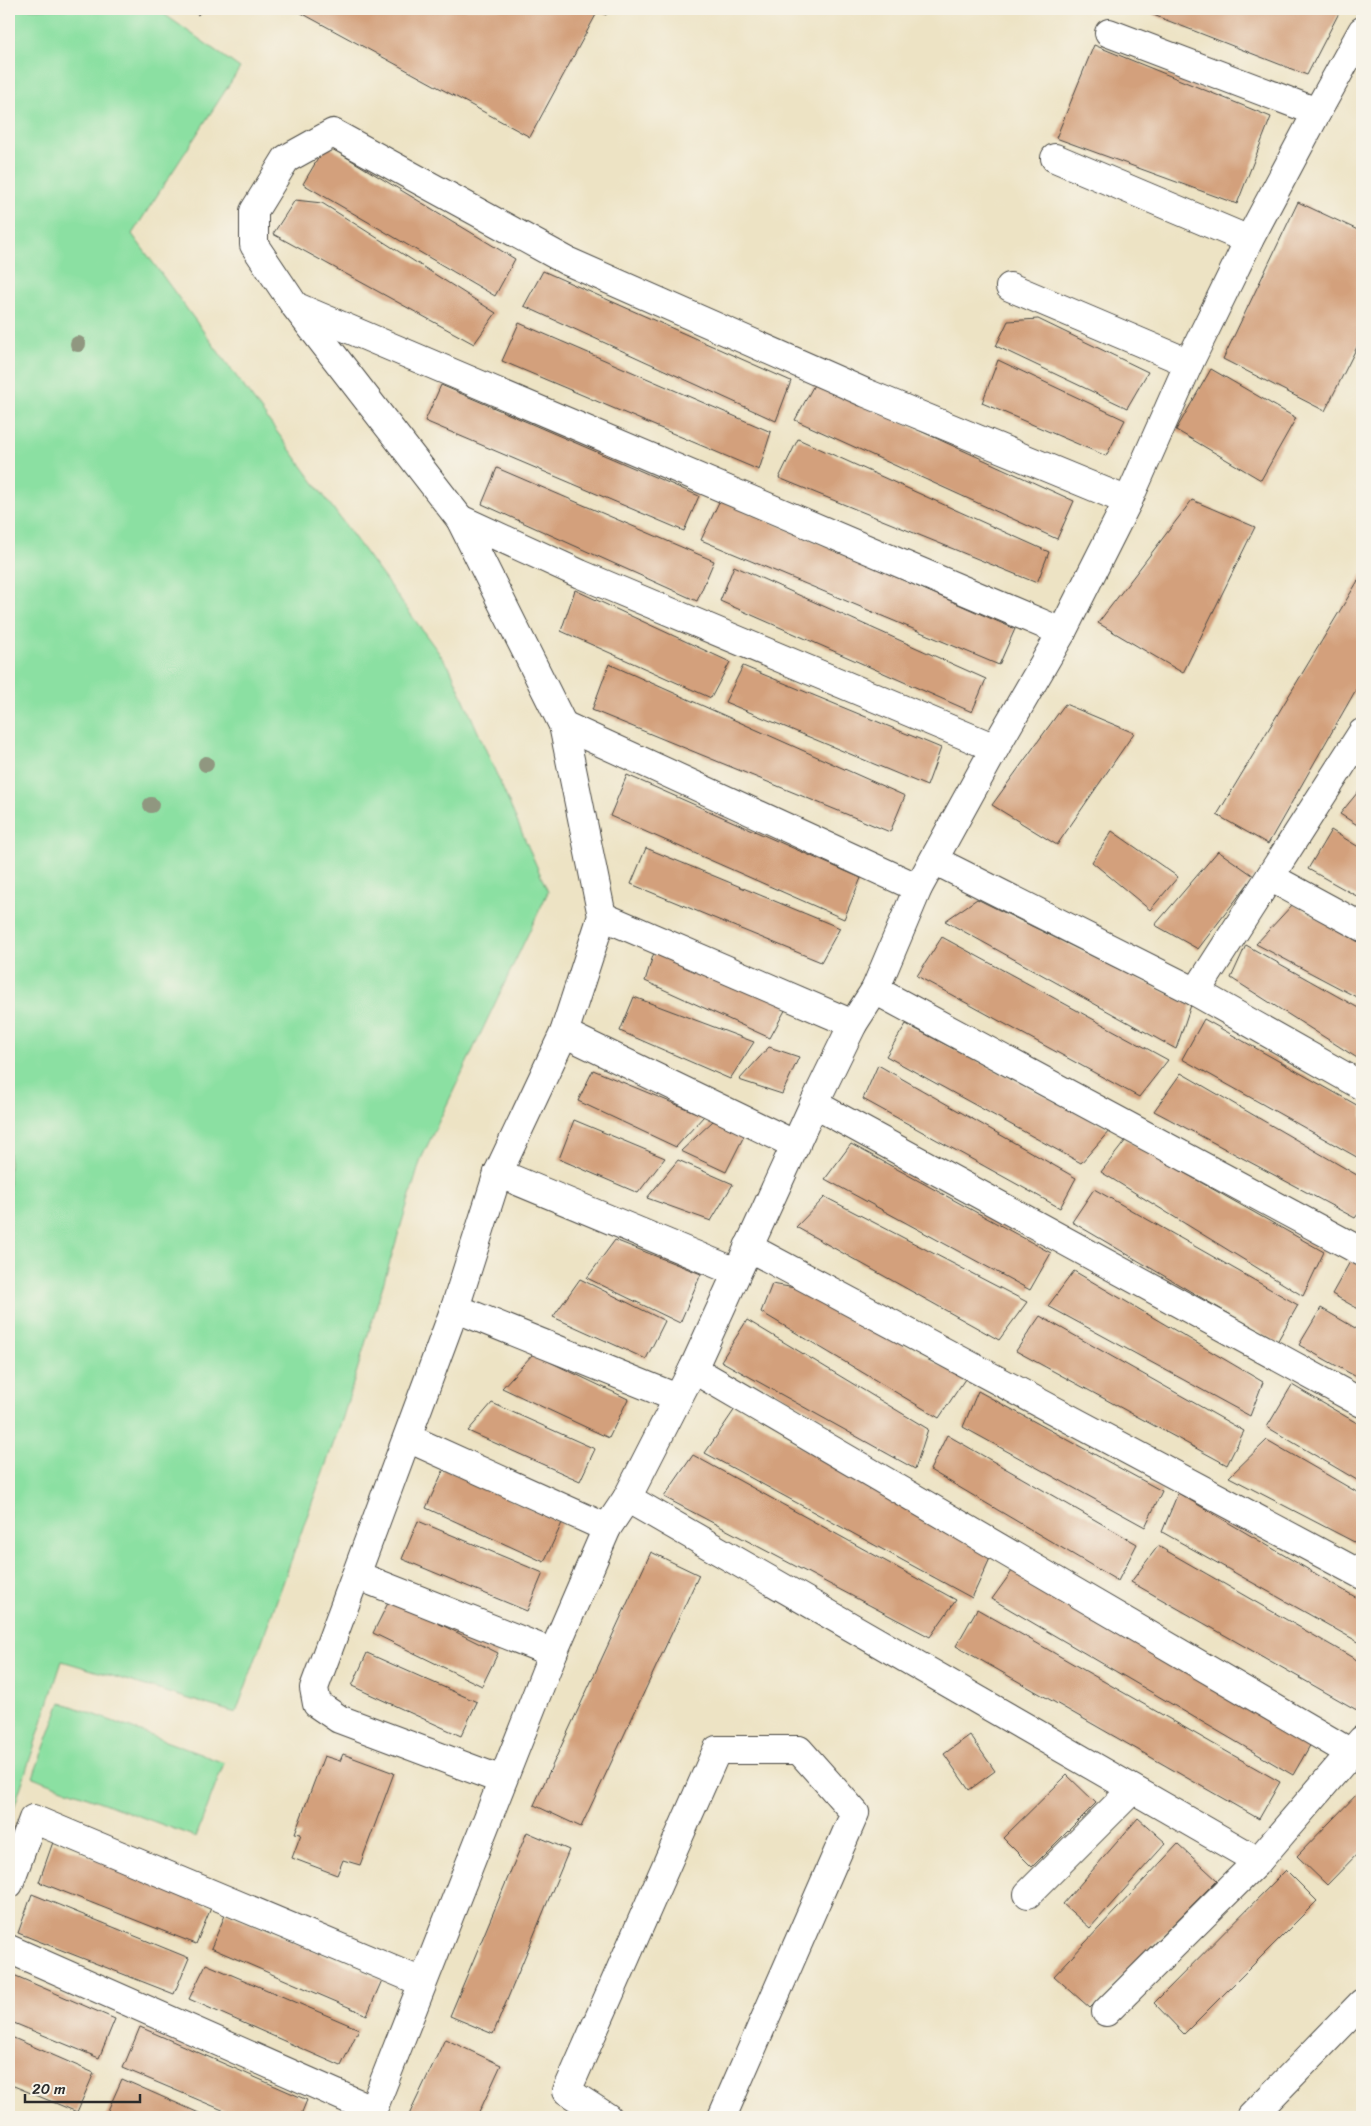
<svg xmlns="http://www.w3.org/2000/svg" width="1371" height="2126" font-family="Sriracha,sans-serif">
  <rect width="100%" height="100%" fill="#f7f3e8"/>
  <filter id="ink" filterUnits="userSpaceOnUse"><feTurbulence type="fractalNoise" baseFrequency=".02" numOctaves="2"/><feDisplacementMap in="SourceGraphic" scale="10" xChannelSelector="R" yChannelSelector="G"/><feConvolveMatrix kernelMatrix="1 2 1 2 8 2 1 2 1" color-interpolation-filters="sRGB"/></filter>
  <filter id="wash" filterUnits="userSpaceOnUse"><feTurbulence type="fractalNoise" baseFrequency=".0096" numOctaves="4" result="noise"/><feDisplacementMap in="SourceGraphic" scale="20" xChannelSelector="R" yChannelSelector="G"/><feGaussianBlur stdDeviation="1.12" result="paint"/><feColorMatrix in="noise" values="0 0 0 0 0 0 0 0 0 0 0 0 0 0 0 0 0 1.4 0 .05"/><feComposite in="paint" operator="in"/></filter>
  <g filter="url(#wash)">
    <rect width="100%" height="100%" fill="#ede3c4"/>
    <g fill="#8be0a2" stroke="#5b8666">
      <polygon points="9,9 157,9 240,68 132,234 450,668 548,892 421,1159 343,1417 236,1713 62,1661 9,1823"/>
      <polygon points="61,1702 224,1763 196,1837 33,1777"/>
    </g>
    <g id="blocks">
      <g fill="#d3a07b">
        <polygon points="189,9 203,9 198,15"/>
        <polygon points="294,9 609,9 606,15 598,11 530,137"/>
        <polygon points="1138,9 1341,9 1307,75"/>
        <polygon points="1094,45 1271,117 1237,204 1056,138"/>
        <polygon points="326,145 515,259 495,296 303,184"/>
        <polygon points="295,200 322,203 496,313 474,344 273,234"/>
        <polygon points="1298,202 1362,232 1362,337 1325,411 1223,359"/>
        <polygon points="543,271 791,381 776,421 524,306"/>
        <polygon points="1038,319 1148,372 1127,408 996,346 1008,321"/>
        <polygon points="519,323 771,432 759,470 502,361"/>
        <polygon points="998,360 1125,420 1106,456 982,403"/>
        <polygon points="1211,369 1296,418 1261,480 1176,430"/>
        <polygon points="815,383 1074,501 1057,539 795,420"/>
        <polygon points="441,385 699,496 684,531 425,421"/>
        <polygon points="798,439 1049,552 1037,583 779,478"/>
        <polygon points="497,468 714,561 697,601 482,504"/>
        <polygon points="720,500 1015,629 999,665 701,540"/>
        <polygon points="1192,500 1255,527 1183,673 1098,623"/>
        <polygon points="734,566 986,679 972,712 720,601"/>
        <polygon points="1362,574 1362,679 1268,844 1217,815"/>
        <polygon points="575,590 730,662 711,698 561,631"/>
        <polygon points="609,664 905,796 890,832 592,710"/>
        <polygon points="743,666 941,748 927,786 725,702"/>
        <polygon points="1065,704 1134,733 1057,845 992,805"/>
        <polygon points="627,775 861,878 844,919 610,816"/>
        <polygon points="1362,787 1362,828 1340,814"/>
        <polygon points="1331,830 1362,849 1362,899 1308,869"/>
        <polygon points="1112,831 1178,877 1150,910 1092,862"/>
        <polygon points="646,848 840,928 821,962 631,884"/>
        <polygon points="1218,851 1254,876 1198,949 1155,925"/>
        <polygon points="977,899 1191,1005 1176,1049 945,921"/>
        <polygon points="1293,904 1362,944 1362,1000 1256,944"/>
        <polygon points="942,937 1168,1060 1139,1097 917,976"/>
        <polygon points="1246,945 1362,1010 1362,1061 1231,978"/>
        <polygon points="656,946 789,1003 770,1038 645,981"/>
        <polygon points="634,997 754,1042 730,1079 620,1031"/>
        <polygon points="1204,1019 1362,1108 1362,1160 1182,1059"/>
        <polygon points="906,1024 1110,1130 1081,1163 886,1056"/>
        <polygon points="769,1047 799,1057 782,1094 739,1080"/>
        <polygon points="878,1065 1076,1178 1060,1208 863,1099"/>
        <polygon points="593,1070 704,1116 676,1147 578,1101"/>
        <polygon points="1181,1073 1362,1178 1362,1209 1355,1218 1154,1111"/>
        <polygon points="574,1120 665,1158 638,1193 559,1159"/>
        <polygon points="713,1121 745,1134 726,1172 681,1151"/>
        <polygon points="1126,1140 1324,1252 1303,1296 1101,1172"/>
        <polygon points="851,1144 1051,1253 1030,1290 825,1179"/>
        <polygon points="678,1160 733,1184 711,1221 647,1198"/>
        <polygon points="1094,1189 1298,1305 1277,1342 1072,1222"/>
        <polygon points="825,1197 1027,1302 999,1340 796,1227"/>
        <polygon points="615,1240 701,1274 680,1323 587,1278"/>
        <polygon points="1351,1260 1362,1266 1362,1311 1332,1294"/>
        <polygon points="1074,1271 1263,1382 1250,1416 1048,1306"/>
        <polygon points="580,1279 665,1321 646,1359 553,1317"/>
        <polygon points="772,1284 801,1289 965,1379 939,1418 761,1312"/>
        <polygon points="1321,1308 1362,1332 1362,1380 1299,1345"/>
        <polygon points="1040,1316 1244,1431 1227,1465 1016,1351"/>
        <polygon points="747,1320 928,1429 915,1469 721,1361"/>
        <polygon points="533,1354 628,1399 609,1438 502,1388"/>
        <polygon points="1292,1385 1362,1426 1362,1483 1267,1427"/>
        <polygon points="978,1391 1162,1491 1145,1527 963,1427"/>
        <polygon points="492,1403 595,1449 580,1481 468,1431"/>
        <polygon points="735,1409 991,1556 972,1598 705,1453"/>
        <polygon points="947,1435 1137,1544 1118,1581 930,1470"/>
        <polygon points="1267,1440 1362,1495 1362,1546 1229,1477"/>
        <polygon points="693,1455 956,1600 930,1637 664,1497"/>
        <polygon points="444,1469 562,1523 544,1562 426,1508"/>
        <polygon points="1178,1493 1362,1601 1362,1644 1162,1532"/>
        <polygon points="418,1521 543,1573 527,1611 402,1559"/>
        <polygon points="1158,1546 1362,1663 1362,1713 1131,1582"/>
        <polygon points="651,1552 699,1575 581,1827 534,1805"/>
        <polygon points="1015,1567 1312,1742 1293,1775 992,1599"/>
        <polygon points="390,1599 498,1653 482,1686 373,1633"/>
        <polygon points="977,1609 1280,1782 1259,1819 956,1646"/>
        <polygon points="367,1653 477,1702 461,1736 352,1686"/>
        <polygon points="970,1735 995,1771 969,1790 944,1754"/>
        <polygon points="343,1754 394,1773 360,1865 343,1860 337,1875 292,1858 301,1834 295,1833 324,1756 340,1761"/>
        <polygon points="1067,1775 1096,1803 1032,1867 1003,1838"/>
        <polygon points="1362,1789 1362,1849 1327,1885 1297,1856"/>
        <polygon points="1138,1818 1166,1843 1090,1928 1063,1904"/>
        <polygon points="527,1832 569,1850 493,2034 450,2016"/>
        <polygon points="53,1842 211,1908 196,1944 39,1882"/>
        <polygon points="1178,1844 1217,1880 1090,2008 1054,1976"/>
        <polygon points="1286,1870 1317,1901 1184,2034 1154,2003"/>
        <polygon points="32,1894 189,1958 174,1994 18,1933"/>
        <polygon points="226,1913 382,1980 367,2015 211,1948"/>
        <polygon points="206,1964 359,2029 341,2066 189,1999"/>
        <polygon points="9,1973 115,2019 99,2058 9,2021"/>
        <polygon points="140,2027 307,2100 300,2117 239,2117 123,2068"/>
        <polygon points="9,2036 94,2073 77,2112 9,2084"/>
        <polygon points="445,2039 501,2065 477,2117 408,2117"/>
        <polygon points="122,2079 208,2117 105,2117"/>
      </g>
    </g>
  </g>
  <g filter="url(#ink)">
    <use href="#blocks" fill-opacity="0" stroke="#484742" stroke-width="1"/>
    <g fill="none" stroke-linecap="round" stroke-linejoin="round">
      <defs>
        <g id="minor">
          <polyline points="1109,33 1317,112"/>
          <polyline points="1055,158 1249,240"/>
          <polyline points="1010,287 1189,363"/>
          <polyline points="297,307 1062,632"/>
          <polyline points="460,519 580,574 995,748"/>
          <polyline points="563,725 918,888"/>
          <polyline points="934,860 1196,992 1362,1086"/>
          <polyline points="1270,877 1362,927"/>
          <polyline points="602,916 853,1024"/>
          <polyline points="875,990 1362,1252"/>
          <polyline points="1196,992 1362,733"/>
          <polyline points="564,1033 796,1145"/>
          <polyline points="814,1104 1362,1403"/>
          <polyline points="498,1173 736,1272"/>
          <polyline points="748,1247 1362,1575"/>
          <polyline points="455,1308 677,1398"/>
          <polyline points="693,1369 1351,1753"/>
          <polyline points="408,1438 607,1528"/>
          <polyline points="627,1498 1258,1861"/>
          <polyline points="356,1575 553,1653"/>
          <polyline points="502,1780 339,1719 317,1704 314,1688 455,1308 498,1173 564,1033 602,916 563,725 460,519 295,306 254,245 254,211 286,159 333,133 567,261 866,393 1128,501"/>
          <polyline points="9,1884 33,1819 422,1982"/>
          <polyline points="1028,1894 1132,1790"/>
          <polyline points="9,1949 373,2110"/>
          <polyline points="1106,2012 1258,1861 1362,1740"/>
          <polyline points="370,2117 553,1653 607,1528 627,1498 693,1369 814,1104 853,1024 875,990 918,888 995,748 1062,632 1128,501 1189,363 1249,240 1317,112 1362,31"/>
          <polyline points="607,2117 567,2091 717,1750 799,1750 855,1813 722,2117"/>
          <polyline points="1251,2117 1362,2003"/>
        </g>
      </defs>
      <use href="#minor" stroke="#484742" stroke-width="30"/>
      <use href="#minor" stroke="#fff" stroke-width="28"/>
    </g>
    <g fill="#909780">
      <circle cx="78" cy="344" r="8"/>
      <circle cx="206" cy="764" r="8"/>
      <circle cx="151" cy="805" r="8"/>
    </g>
  </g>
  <rect width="1371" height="2126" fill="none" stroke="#f7f3e8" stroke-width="30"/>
  <path d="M25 2094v8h115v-8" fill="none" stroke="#2b2b2b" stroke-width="2.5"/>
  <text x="32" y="2094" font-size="15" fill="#2b2b2b" stroke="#f7f3e8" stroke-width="4" paint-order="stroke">20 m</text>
</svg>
